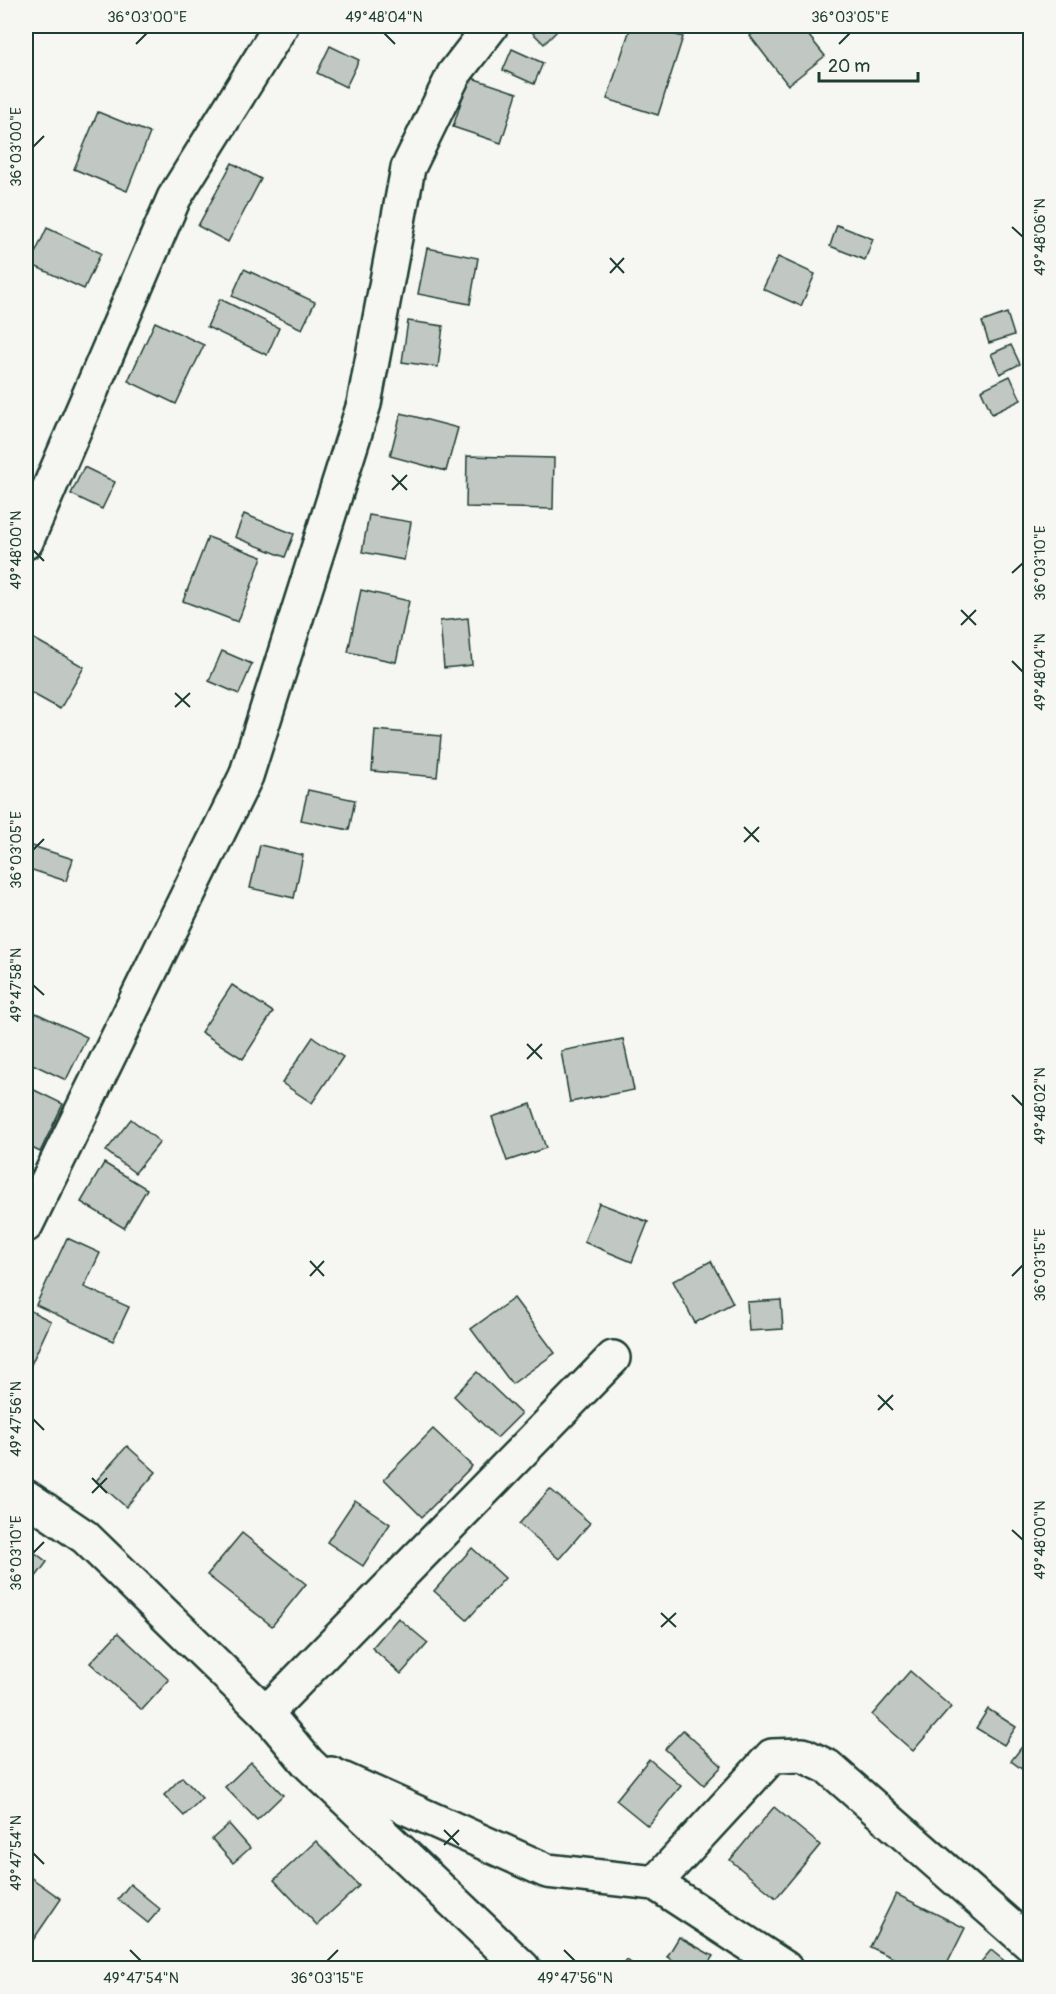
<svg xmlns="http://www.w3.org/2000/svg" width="1056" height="1994" font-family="Pangolin,sans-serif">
  <rect width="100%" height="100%" fill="#f6f6f2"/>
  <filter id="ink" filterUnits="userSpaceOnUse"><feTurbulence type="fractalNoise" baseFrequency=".0167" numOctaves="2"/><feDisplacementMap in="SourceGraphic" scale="12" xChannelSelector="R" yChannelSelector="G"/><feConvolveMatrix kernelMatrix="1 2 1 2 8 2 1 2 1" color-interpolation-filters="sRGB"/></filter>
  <g filter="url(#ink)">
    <g fill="#c1c8c3" stroke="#1f3d34" stroke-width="1.5">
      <polygon points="526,26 562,26 544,44"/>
      <polygon points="631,26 646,26 683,37 658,115 607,99"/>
      <polygon points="762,26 801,26 825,56 788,85 750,36"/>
      <polygon points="330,46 359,60 346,87 317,73"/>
      <polygon points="512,49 543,63 534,84 503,70"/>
      <polygon points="469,77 517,93 501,143 453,127"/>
      <polygon points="98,112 150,133 127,191 74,169"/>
      <polygon points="232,163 261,179 228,242 198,226"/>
      <polygon points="837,225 873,239 865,260 830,246"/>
      <polygon points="47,228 101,253 84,289 30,264"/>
      <polygon points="427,248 478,258 470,304 418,294"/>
      <polygon points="778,257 815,274 801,306 763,289"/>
      <polygon points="244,269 315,302 302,329 232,296"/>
      <polygon points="220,299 279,328 267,355 207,327"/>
      <polygon points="1007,313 1014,335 989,343 982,322"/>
      <polygon points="408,321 443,326 438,367 402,362"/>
      <polygon points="155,322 204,345 176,404 128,381"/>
      <polygon points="1011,345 1020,364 1000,374 991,354"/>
      <polygon points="1010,376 1021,400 992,414 981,390"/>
      <polygon points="401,413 458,428 446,471 390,456"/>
      <polygon points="467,456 554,458 553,509 466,507"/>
      <polygon points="84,467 115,482 102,509 71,494"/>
      <polygon points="244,514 294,534 285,557 235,537"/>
      <polygon points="369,515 411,522 404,560 362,552"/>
      <polygon points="208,537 262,557 238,622 183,601"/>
      <polygon points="361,590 409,601 396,662 348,652"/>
      <polygon points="468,618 472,665 444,668 440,621"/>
      <polygon points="29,636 84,667 60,709 26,690 26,642"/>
      <polygon points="222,651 252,664 239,694 209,681"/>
      <polygon points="375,730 441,736 437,777 372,771"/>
      <polygon points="308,790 355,800 349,830 301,820"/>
      <polygon points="26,844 73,859 66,881 26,868"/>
      <polygon points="260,845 303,855 294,898 250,888"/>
      <polygon points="232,985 273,1012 243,1059 201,1032"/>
      <polygon points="36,1013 87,1037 66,1080 26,1061 26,1035"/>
      <polygon points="313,1037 343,1057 312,1103 282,1083"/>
      <polygon points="623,1039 634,1090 570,1102 561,1051"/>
      <polygon points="26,1086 63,1104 40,1152 26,1145"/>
      <polygon points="531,1104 546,1148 507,1161 492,1117"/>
      <polygon points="131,1119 160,1142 135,1173 106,1151"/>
      <polygon points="104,1163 147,1189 124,1228 81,1202"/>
      <polygon points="599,1203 648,1222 632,1262 584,1242"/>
      <polygon points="67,1238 100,1253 84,1287 129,1307 113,1341 36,1305"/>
      <polygon points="711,1261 733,1303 695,1323 673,1281"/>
      <polygon points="514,1298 555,1353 512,1384 471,1329"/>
      <polygon points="781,1300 783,1329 749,1331 747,1302"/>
      <polygon points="27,1309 51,1321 29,1369 26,1367"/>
      <polygon points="477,1372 521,1414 497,1438 454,1396"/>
      <polygon points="433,1429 472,1466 422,1517 384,1479"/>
      <polygon points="127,1446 156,1472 126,1507 96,1481"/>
      <polygon points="550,1489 590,1523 559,1559 519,1524"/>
      <polygon points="355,1500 390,1524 363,1566 327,1542"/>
      <polygon points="242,1533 306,1584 272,1626 207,1575"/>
      <polygon points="26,1546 47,1562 26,1590"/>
      <polygon points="472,1548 505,1578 467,1620 434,1591"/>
      <polygon points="398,1618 428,1643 401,1674 372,1648"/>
      <polygon points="118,1633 169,1680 142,1710 90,1663"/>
      <polygon points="910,1671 951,1707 913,1751 872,1715"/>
      <polygon points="988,1709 1016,1727 1004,1745 976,1728"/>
      <polygon points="683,1730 722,1766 704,1785 665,1749"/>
      <polygon points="1028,1739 1030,1740 1030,1775 1011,1761"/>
      <polygon points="649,1759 681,1786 648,1826 616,1800"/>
      <polygon points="251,1762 283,1795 257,1820 225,1787"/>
      <polygon points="182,1777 202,1798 184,1816 164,1795"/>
      <polygon points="774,1807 820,1845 776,1898 730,1860"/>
      <polygon points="229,1824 250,1848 233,1863 212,1839"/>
      <polygon points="316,1841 359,1886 317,1925 274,1880"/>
      <polygon points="26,1874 61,1899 29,1946 26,1943"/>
      <polygon points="130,1884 160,1909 148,1923 118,1899"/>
      <polygon points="896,1894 965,1928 945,1968 914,1968 870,1947"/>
      <polygon points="679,1937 713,1956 705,1968 688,1968 667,1957"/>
      <polygon points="991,1950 1013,1968 976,1968"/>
      <polygon points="627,1960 638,1968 621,1968"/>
    </g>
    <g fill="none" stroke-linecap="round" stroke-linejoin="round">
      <defs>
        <g id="street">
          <polyline points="26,542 174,198 281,26"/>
          <polyline points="26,1225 246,776 364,404 408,168 454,74 491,26"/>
          <polyline points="26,1497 85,1537 266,1713 308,1763 523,1968"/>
          <polyline points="266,1713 613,1358"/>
          <polyline points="331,1774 547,1871 655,1883 785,1968"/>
          <polyline points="655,1883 772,1756 803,1755 828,1767 1030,1944"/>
        </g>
      </defs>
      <use href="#street" stroke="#1f3d34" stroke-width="38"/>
      <use href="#street" stroke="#f6f6f2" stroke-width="33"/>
    </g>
  </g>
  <path fill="none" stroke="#1f3d34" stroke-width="2" d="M384,33L395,44M136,44L147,33M839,44L850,33M33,147L44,136M1012,227L1023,237M610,258L624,273M610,273L624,258M392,475L407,490M392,490L407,475M33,550L44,561M1012,573L1023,563M961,610L976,625M961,625L976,610M1012,661L1023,672M175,693L190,707M175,707L190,693M744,827L759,842M744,842L759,827M33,850L44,839M33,985L44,995M527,1044L542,1059M527,1059L542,1044M1012,1095L1023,1106M310,1261L324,1276M310,1276L324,1261M1012,1276L1023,1265M878,1395L893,1410M878,1410L893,1395M33,1419L44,1430M92,1478L107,1493M92,1493L107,1478M1012,1530L1023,1540M33,1553L44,1542M661,1613L676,1627M661,1627L676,1613M444,1830L459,1845M444,1845L459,1830M33,1853L44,1864M130,1950L141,1961M564,1950L575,1961M327,1961L338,1950"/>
  <rect width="1056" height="1994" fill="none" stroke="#f6f6f2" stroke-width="66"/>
  <path d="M819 72v9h99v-9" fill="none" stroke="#1f3d34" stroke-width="3"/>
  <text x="828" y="72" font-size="18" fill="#1f3d34" stroke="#f6f6f2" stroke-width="4.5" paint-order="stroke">20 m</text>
  <rect x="33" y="33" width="990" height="1928" fill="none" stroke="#1f3d34" stroke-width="2"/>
  <g font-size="15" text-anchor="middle" fill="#1f3d34">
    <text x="147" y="22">36°03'00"E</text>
    <text x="384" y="22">49°48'04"N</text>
    <text x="850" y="22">36°03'05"E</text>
    <text transform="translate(16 147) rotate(-90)" y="5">36°03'00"E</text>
    <text transform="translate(1040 237) rotate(-90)" y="5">49°48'06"N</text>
    <text transform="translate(16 550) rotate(-90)" y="5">49°48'00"N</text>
    <text transform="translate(1040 563) rotate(-90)" y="5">36°03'10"E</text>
    <text transform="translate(1040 672) rotate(-90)" y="5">49°48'04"N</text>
    <text transform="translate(16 850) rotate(-90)" y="5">36°03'05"E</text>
    <text transform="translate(16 985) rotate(-90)" y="5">49°47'58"N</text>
    <text transform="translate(1040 1106) rotate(-90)" y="5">49°48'02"N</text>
    <text transform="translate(1040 1265) rotate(-90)" y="5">36°03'15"E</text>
    <text transform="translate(16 1419) rotate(-90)" y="5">49°47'56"N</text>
    <text transform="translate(1040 1540) rotate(-90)" y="5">49°48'00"N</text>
    <text transform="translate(16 1553) rotate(-90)" y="5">36°03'10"E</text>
    <text transform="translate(16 1853) rotate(-90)" y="5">49°47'54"N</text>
    <text x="141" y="1983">49°47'54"N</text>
    <text x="327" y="1983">36°03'15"E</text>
    <text x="575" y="1983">49°47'56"N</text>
  </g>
</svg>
